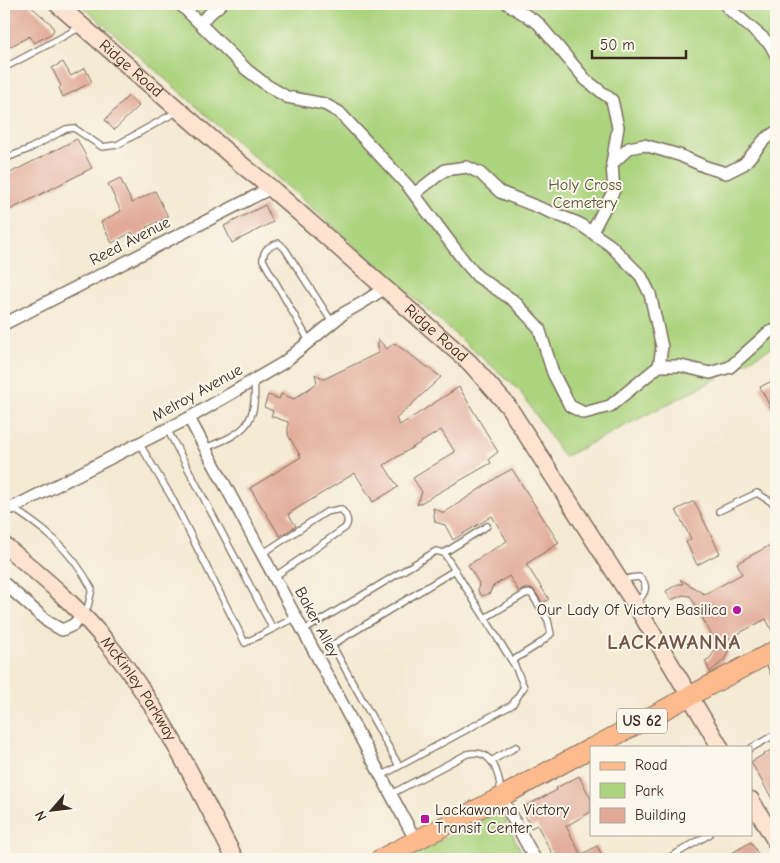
<svg xmlns="http://www.w3.org/2000/svg" width="780" height="863" font-family="'Comic Neue',sans-serif">
  <rect width="100%" height="100%" fill="#fbf7ec"/>
  <filter id="ink" filterUnits="userSpaceOnUse"><feTurbulence type="fractalNoise" baseFrequency=".02" numOctaves="2"/><feDisplacementMap in="SourceGraphic" scale="10" xChannelSelector="R" yChannelSelector="G"/><feConvolveMatrix kernelMatrix="1 2 1 2 8 2 1 2 1" color-interpolation-filters="sRGB"/></filter>
  <filter id="wash" filterUnits="userSpaceOnUse"><feTurbulence type="fractalNoise" baseFrequency=".0096" numOctaves="4" result="noise"/><feDisplacementMap in="SourceGraphic" scale="20" xChannelSelector="R" yChannelSelector="G"/><feGaussianBlur stdDeviation="1.12" result="paint"/><feColorMatrix in="noise" values="0 0 0 0 0 0 0 0 0 0 0 0 0 0 0 0 0 1.4 0 .05"/><feComposite in="paint" operator="in"/></filter>
  <g filter="url(#wash)">
    <rect width="100%" height="100%" fill="#f4ead3"/>
    <g fill="#acd47f" stroke="#747f4e">
      <polygon points="80,4 776,4 776,345 705,385 564,457 520,391"/>
      <polygon points="500,810 525,859 404,859 499,810"/>
    </g>
    <g id="blocks">
      <g fill="#e1a996">
        <polygon points="9,4 28,4 51,24 54,30 51,34 34,43 30,36 4,50 4,6"/>
        <polygon points="63,62 71,76 85,68 92,82 63,97 59,88 61,86 52,68"/>
        <polygon points="128,96 139,106 114,130 105,120"/>
        <polygon points="77,139 92,168 4,213 4,176"/>
        <polygon points="120,178 132,203 155,191 168,217 147,227 149,230 135,237 132,232 112,243 101,222 121,211 108,184"/>
        <polygon points="265,205 273,222 232,243 224,226"/>
        <polygon points="378,339 387,349 394,343 441,377 396,419 400,425 459,387 498,452 489,459 491,463 417,505 422,492 413,478 455,452 441,430 384,465 398,487 373,502 355,473 288,514 296,526 280,536 250,488 301,457 288,435 288,422 271,416 273,411 264,407 268,395 279,399 281,394 294,399 317,383 315,374 324,379 378,353"/>
        <polygon points="776,379 776,418 760,387"/>
        <polygon points="512,469 559,543 526,564 549,599 543,603 533,589 524,589 519,592 509,576 492,587 490,593 482,596 478,591 479,583 468,565 507,541 492,516 453,540 445,525 435,522 433,508 444,513 499,476"/>
        <polygon points="694,501 720,553 697,565 686,542 691,539 676,510"/>
        <polygon points="776,542 776,639 766,619 728,639 728,652 724,660 710,672 705,661 710,658 715,650 714,639 690,596 683,595 671,600 666,591 678,584 683,584 680,579 704,594 711,591 742,574 737,563"/>
        <polygon points="776,747 776,806 751,762"/>
        <polygon points="579,776 591,799 591,812 566,826 581,855 597,846 604,859 555,859 537,825 531,828 522,808 557,790 556,788"/>
        <polygon points="751,842 761,859 721,859"/>
      </g>
    </g>
  </g>
  <g filter="url(#ink)">
    <use href="#blocks" fill-opacity="0" stroke="#7c6d5d" stroke-width="1"/>
    <g fill="none" stroke-linecap="round" stroke-linejoin="round">
      <defs>
        <g id="lane">
          <polyline points="4,68 81,27"/>
          <polyline points="4,159 29,149 66,129 74,128 102,147 117,145 178,111"/>
          <path d="M309,341L263,260C263,249 269,246 279,243L285,249L332,322"/>
          <polyline points="167,429 273,629"/>
          <polyline points="139,443 172,498 245,643 296,617"/>
          <path d="M205,448C244,433 258,425 254,380"/>
          <path d="M4,503C42,526 71,549 92,589L88,606L84,615"/>
          <polyline points="719,511 757,493 776,505"/>
          <polyline points="444,553 487,526"/>
          <path d="M262,554L326,512L341,509C347,516 350,521 345,528L274,577"/>
          <path d="M623,581L630,578L639,577C650,585 645,594 637,602"/>
          <polyline points="485,618 525,594 531,593 548,620 551,634 539,644 512,661"/>
          <polyline points="303,631 436,551 444,553 515,666 524,687 512,705 381,776"/>
          <polyline points="767,657 776,678"/>
          <polyline points="751,748 776,734"/>
          <polyline points="491,761 516,747"/>
          <polyline points="399,766 332,645 455,570"/>
          <path d="M391,794L467,754C493,748 499,773 501,793"/>
          <polyline points="667,859 710,834"/>
        </g>
        <g id="street">
          <polyline points="180,4 247,70 268,86 287,97 324,104 339,112 408,186 464,261 477,276 514,301 539,328 553,373 570,406 584,413 610,406 659,366 662,347 650,294 641,276 610,245 578,223 500,192 480,173 467,167 445,170 414,194"/>
          <polyline points="508,4 538,23 586,80 612,100 618,127 612,164 614,190 592,232"/>
          <polyline points="725,4 729,9 770,44 776,55"/>
          <polyline points="200,22 221,4"/>
          <polyline points="612,164 629,148 644,145 679,155 706,167 726,173 744,164 765,139 776,132"/>
          <polyline points="4,324 271,188"/>
          <polyline points="659,366 681,366 710,373 730,367 769,332 776,330"/>
          <polyline points="189,418 416,841"/>
          <polyline points="12,508 189,418 283,363 344,313 362,303 385,288"/>
          <polyline points="4,583 48,622 62,630 73,625 83,616"/>
          <polyline points="501,797 535,859"/>
        </g>
        <g id="secondary">
          <path id="s1" d="M57,4L242,165L271,188L470,363L508,406L638,609L720,747"/>
          <path id="s2" d="M4,545C43,577 82,610 113,650C163,713 198,788 235,859"/>
          <polyline points="751,800 776,842"/>
        </g>
        <g id="primary">
          <polyline points="594,747 776,650"/>
          <polyline points="380,859 501,797 591,748"/>
        </g>
      </defs>
      <use href="#lane" stroke="#7c6d5d" stroke-width="8"/>
      <use href="#street" stroke="#7c6d5d" stroke-width="14"/>
      <use href="#secondary" stroke="#7c6d5d" stroke-width="19"/>
      <use href="#primary" stroke="#7c6d5d" stroke-width="21"/>
      <use href="#lane" stroke="#fff" stroke-width="5.5"/>
      <use href="#street" stroke="#fff" stroke-width="11"/>
      <use href="#secondary" stroke="#fee3d1" stroke-width="16"/>
      <use href="#primary" stroke="#fcba8d" stroke-width="19"/>
    </g>
  </g>
  <g fill="#b5179e" stroke="#fbf7ec" stroke-width="2">
    <circle cx="737" cy="610" r="5"/>
    <rect x="420" y="814" width="10" height="10" rx="2.5"/>
  </g>
  <g text-anchor="middle" dominant-baseline="central" stroke-width="4" stroke-linejoin="round" paint-order="stroke">
    <rect fill="#fbf7ec" stroke="#75685c" stroke-width="1" x="617" y="708.5" width="50" height="25" rx="4"/>
    <g font-size="15" font-weight="bold" fill="#3b2a1e">
      <text x="642" y="721">US 62</text>
    </g>
    <g font-size="16" fill="#3b2a1e" stroke="#fbf7ec">
      <text stroke="none"><textPath href="#s1" startOffset="98">Ridge Road</textPath></text>
      <text transform="translate(130 241) rotate(-27)">Reed Avenue</text>
      <text stroke="none"><textPath href="#s1" startOffset="502">Ridge Road</textPath></text>
      <text transform="translate(197 393) rotate(-29)">Melroy Avenue</text>
      <text transform="translate(317 622) rotate(62)">Baker Alley</text>
      <text stroke="none"><textPath href="#s2" startOffset="198">McKinley Parkway</textPath></text>
    </g>
    <g font-size="16" fill="#575436" stroke="#fbf7ec">
      <text x="585" y="185">Holy Cross<tspan x="585" dy="18">Cemetery</tspan></text>
    </g>
    <g font-size="16" fill="#3b2a1e" stroke="#fbf7ec" text-anchor="end">
      <text x="727" y="610">Our Lady Of Victory Basilica</text>
      <text x="435" y="810" text-anchor="start">Lackawanna Victory<tspan x="435" dy="18">Transit Center</tspan></text>
    </g>
    <g font-size="21" font-weight="bold" letter-spacing="1" fill="#755648" stroke="#fbf7ec">
      <text x="674" y="642">LACKAWANNA</text>
    </g>
  </g>
  <rect width="780" height="863" fill="none" stroke="#fbf7ec" stroke-width="20"/>
  <rect x="590" y="746" width="162" height="90" fill="#fbf7ec" stroke="#aea59a"/>
  <rect x="600" y="762" width="25" height="8" fill="#fcba8d" stroke="#aea59a"/>
  <text x="635" y="770" font-size="15" fill="#3b2a1e">Road</text>
  <rect x="600" y="783" width="25" height="15" fill="#acd47f" stroke="#aea59a"/>
  <text x="635" y="796" font-size="15" fill="#3b2a1e">Park</text>
  <rect x="600" y="808" width="25" height="15" fill="#e1a996" stroke="#aea59a"/>
  <text x="635" y="820" font-size="15" fill="#3b2a1e">Building</text>
  <g transform="translate(52 810) rotate(242)" stroke="#fbf7ec" stroke-width="4" paint-order="stroke">
  <path d="M0-4L9 19L0 12L-9 19Z" fill="#3b2a1e"/>
  <text y="-8" font-size="14" font-weight="bold" text-anchor="middle" fill="#3b2a1e">N</text>
  </g>
  <path d="M592 50v8h94v-8" fill="none" stroke="#3b2a1e" stroke-width="2.5"/>
  <text x="600" y="50" font-size="15" fill="#3b2a1e" stroke="#fbf7ec" stroke-width="4" paint-order="stroke">50 m</text>
</svg>
